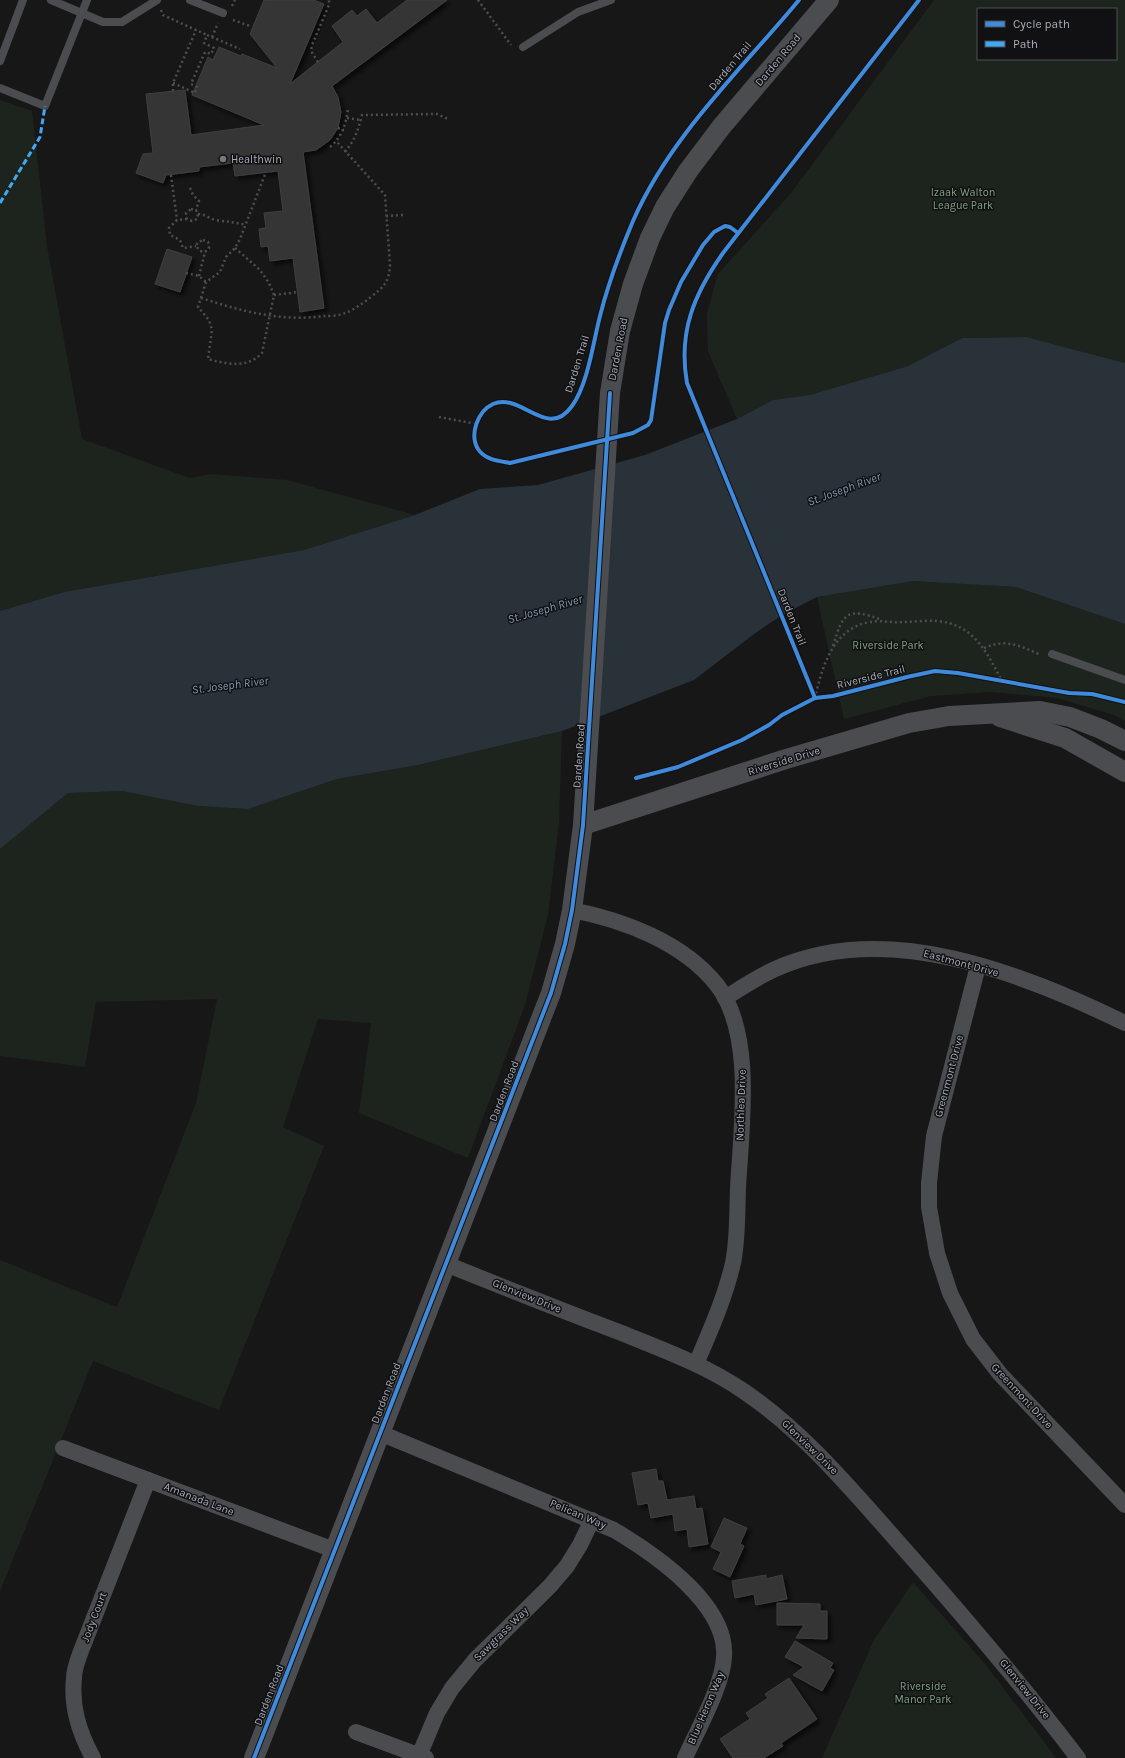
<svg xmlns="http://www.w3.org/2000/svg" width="1125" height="1758" font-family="Karla,sans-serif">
  <defs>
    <filter id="shadow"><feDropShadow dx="3.5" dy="3.5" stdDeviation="2" flood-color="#0009"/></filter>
  </defs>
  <rect width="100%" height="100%" fill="#171717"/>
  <g fill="#1d241e" fill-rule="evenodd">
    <path d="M934,0H1125V363L1026,337L962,338L908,366L810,395L773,400L737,419L708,351L707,313L718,274L791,193ZM978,9H1116V59H978Z"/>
    <polygon points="0,100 32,111 47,246 82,439 190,478 211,474 287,480 415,515 304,550 64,592 0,611"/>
    <polygon points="914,581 1016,587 1125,624 1125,721 1114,715 1057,698 991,692 931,696 844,719 817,597"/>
    <polygon points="562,731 559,823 548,915 525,1005 468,1158 359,1113 371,1023 318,1019 283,1127 324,1146 219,1410 93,1361 0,1591 0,1260 117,1307 196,1103 217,999 96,1002 85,1067 0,1056 0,849 68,793 122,791 198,806 248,809 337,779 418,765"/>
    <polygon points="913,1582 986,1665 1056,1758 822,1758 874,1640"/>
  </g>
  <polygon fill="#2a3239" points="1026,337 1125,363 1125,624 1016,587 914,581 817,597 782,615 754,634 694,680 562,731 418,765 337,779 248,809 198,806 122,791 68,793 0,849 0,611 64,592 304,550 415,515 480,489 538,485 645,455 737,419 773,400 810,395 908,366 962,338"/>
  <g fill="#353536" stroke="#3f4043" filter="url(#shadow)">
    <polygon points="264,0 313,0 324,4 290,84 343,42 332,26 352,10 357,16 366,9 377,23 407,0 447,0 332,86 338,97 341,112 338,128 330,140 316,150 303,152 324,308 300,312 293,258 270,261 268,246 261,247 259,229 266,228 264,213 283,211 278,171 235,176 233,163 199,167 199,171 166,175 163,183 136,173 143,154 153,153 146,94 185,90 191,135 264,125 192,95 208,57 213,60 219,47 241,56 242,54 277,68 250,34"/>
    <polygon points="167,249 192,257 180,292 155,284"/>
    <polygon points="656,1469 658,1481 663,1481 667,1500 694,1496 696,1509 702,1508 708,1544 689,1547 687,1529 675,1531 673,1514 651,1518 648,1503 638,1505 632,1473"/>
    <polygon points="724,1518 747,1528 740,1544 744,1546 730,1577 713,1569 721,1552 711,1547"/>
    <polygon points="766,1575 766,1579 782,1575 787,1599 756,1605 754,1594 735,1598 732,1581"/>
    <polygon points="777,1603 820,1604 820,1611 827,1611 827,1639 796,1638 804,1625 777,1625"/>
    <polygon points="795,1641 833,1663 830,1668 834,1670 822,1691 793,1675 804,1667 785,1657"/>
    <polygon points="789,1678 817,1719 781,1743 783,1746 764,1758 733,1758 720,1739 750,1719 746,1713 768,1698 765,1694"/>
  </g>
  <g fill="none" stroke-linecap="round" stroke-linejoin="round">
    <g stroke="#4d4e52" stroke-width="2.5" stroke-dasharray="2 3" stroke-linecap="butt">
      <polyline points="478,0 511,45"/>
      <polyline points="232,6 235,0"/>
      <polyline points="161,10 163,15 207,35"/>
      <polyline points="233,20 250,26"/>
      <polyline points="212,37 218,23"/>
      <polyline points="318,62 311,51 312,45 329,5 329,0"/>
      <polyline points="173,83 195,93 197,87 191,84 205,52 211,54 214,48 204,43 207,35 240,49"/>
      <polyline points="173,91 173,83 196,30"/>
      <polyline points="347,118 361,120"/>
      <polyline points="338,128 344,130"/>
      <path d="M330,147C342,137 346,124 348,109"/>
      <path d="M345,152C355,140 358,130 362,115L437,114L448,119"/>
      <polyline points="171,175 177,220"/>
      <polyline points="190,188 193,195 199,201 196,210"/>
      <polygon points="191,209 196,210 198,214 197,219 192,221 187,219 186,213"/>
      <path d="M198,214C206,214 209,219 216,220C227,222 235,222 246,225"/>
      <polyline points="386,216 403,215"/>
      <polyline points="187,219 177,220 169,228 170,235 180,240 183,248 196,246"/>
      <polygon points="203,240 208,242 209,248 205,252 200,251 196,246 198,242"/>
      <path d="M235,248L260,270L269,283L274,295L262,353C247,369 227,364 208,359L212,330L209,320L198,307L206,282L220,272L226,257L235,248L240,239L266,172"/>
      <polyline points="186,273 199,276 206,282"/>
      <polyline points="199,276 205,252"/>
      <polyline points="274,295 298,292"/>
      <path d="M201,298C241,311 281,322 324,316C330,316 339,316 345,313C354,310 363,303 371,297C384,286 389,283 390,265L385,195L337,142"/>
      <polyline points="439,417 477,424"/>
      <path d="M833,646C843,612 847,607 882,620"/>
      <path d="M984,648C1006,638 1020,646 1041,655"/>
      <path d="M815,698C822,667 833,628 870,622C881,620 892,623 903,622C914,622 926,620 937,621C974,624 987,653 1002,681"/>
    </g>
    <g stroke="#4b4c50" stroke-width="8">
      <polyline points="51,0 103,22 122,22 157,0"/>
      <polyline points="190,0 223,13"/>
      <polyline points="523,47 578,12 611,0"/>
      <polyline points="0,61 23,0"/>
      <polyline points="0,88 45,106 87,0"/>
      <polyline points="1052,654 1125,680"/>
    </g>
    <g stroke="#4b4c50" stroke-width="16">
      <path d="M572,910C623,920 683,942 717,985C755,1034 741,1129 738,1188C737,1213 738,1238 733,1263C725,1298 710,1331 696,1364"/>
      <polyline points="978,966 934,1136 929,1183 929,1207 937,1253 950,1293 973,1339 1000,1374 1125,1505"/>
      <path d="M725,998C741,988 756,978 773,970C886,918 1021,973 1125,1023"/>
      <path d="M446,1264C503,1287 561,1310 619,1332C661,1349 705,1365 742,1390C803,1431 850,1488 898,1542C961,1613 1021,1683 1078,1758"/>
      <path d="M380,1433L614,1530C654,1554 728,1604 724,1657C723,1685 697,1731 685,1758"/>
      <polyline points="63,1448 334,1550"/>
      <polyline points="356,1732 426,1758"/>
      <path d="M93,1758C79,1732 71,1707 74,1678C74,1669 78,1659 81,1651L148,1480"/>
      <polyline points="418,1758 437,1713 452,1688 475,1660 550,1586 567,1566 580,1545 592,1520"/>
    </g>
    <g stroke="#4b4c50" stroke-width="20">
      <polyline points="1000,717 1065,738 1125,772"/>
      <polyline points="583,825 786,759 909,723 949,716 1040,711 1070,717 1101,729 1125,741"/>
      <polyline points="254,1758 551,993 565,944 572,910 583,825 610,393 620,331 633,284 650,238 665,207 688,171 722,126 829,0"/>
    </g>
    <polyline stroke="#3fa9f5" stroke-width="3" stroke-dasharray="6 3" stroke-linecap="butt" points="0,203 40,137 45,106"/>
    <defs>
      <g id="cycleway">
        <path d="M738,233L730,227L725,226L714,232L703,245L681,282L669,310L665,323L651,420L648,425L633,433L510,463C499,461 485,460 478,449C469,434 478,411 493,404C522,392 547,441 572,406C588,384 593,343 600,316C608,284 620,252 633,221C670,136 741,70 799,0"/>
        <path d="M815,698L687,383C678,332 694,294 723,253L919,0"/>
        <polyline points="636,778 678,767 742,740 769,725 782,715 815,698 833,696 907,677 935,671 958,673 1069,693 1092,694 1125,702"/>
        <polyline points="254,1758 551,993 565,944 572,910 583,825 610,393"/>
      </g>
    </defs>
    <use href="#cycleway" stroke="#111113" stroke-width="6"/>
    <use href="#cycleway" stroke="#408adc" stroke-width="4"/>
  </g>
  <circle fill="#757880" stroke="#111113" stroke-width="1.5" cx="223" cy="159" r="4"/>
  <g text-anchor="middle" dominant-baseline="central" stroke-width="3" stroke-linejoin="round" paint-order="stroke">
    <g font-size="11" fill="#a8adb8" stroke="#111113">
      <text transform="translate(778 60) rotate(-50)">Darden Road</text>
      <text transform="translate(730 66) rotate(-50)">Darden Trail</text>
      <text transform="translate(618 349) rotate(-79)">Darden Road</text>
      <text transform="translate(577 364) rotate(-73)">Darden Trail</text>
      <text transform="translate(792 617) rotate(68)">Darden Trail</text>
      <text transform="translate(871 677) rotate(-14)">Riverside Trail</text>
      <text transform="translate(579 756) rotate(-86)">Darden Road</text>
      <text transform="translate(784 761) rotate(-17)">Riverside Drive</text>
      <text transform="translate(961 963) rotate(15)">Eastmont Drive</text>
      <text transform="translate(949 1076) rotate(-75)">Greenmont Drive</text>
      <text transform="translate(504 1091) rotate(-69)">Darden Road</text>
      <text transform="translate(741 1105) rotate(-88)">Northlea Drive</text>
      <text transform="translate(527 1296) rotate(22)">Glenview Drive</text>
      <text transform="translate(386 1393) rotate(-69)">Darden Road</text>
      <text transform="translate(1022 1396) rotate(47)">Greenmont Drive</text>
      <text transform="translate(810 1447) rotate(44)">Glenview Drive</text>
      <text transform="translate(199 1499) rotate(21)">Amanada Lane</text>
      <text transform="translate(578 1514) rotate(23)">Pelican Way</text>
      <text transform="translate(94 1617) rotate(-69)">Jody Court</text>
      <text transform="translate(501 1634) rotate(-45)">Sawgrass Way</text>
      <text transform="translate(1025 1689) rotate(51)">Glenview Drive</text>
      <text transform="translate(269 1695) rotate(-69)">Darden Road</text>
      <text transform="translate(706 1708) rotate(-67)">Blue Heron Way</text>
    </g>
    <g font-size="11" fill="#a8adb8" stroke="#111113" text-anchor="start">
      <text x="231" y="159">Healthwin</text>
    </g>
    <g font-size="11" fill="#7fa381" stroke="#111113">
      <text x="963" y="192">Izaak Walton<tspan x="963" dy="13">League Park</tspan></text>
      <text x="888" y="645">Riverside Park</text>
      <text x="923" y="1686">Riverside<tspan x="923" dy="13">Manor Park</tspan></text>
    </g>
    <g font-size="12" font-style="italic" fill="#7f9bb3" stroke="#111113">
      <text transform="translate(844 489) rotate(-20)">St. Joseph River</text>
      <text transform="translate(545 609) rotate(-16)">St. Joseph River</text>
      <text transform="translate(230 685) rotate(-7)">St. Joseph River</text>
    </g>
  </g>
  <rect x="977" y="8" width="140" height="52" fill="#111113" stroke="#4d4f55"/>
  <rect x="985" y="21" width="20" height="6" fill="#408adc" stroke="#4d4f55"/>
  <text x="1013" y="28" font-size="12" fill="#a8adb8">Cycle path</text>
  <rect x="985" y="41" width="20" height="6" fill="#3fa9f5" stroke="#4d4f55"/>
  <text x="1013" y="48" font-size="12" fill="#a8adb8">Path</text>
</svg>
